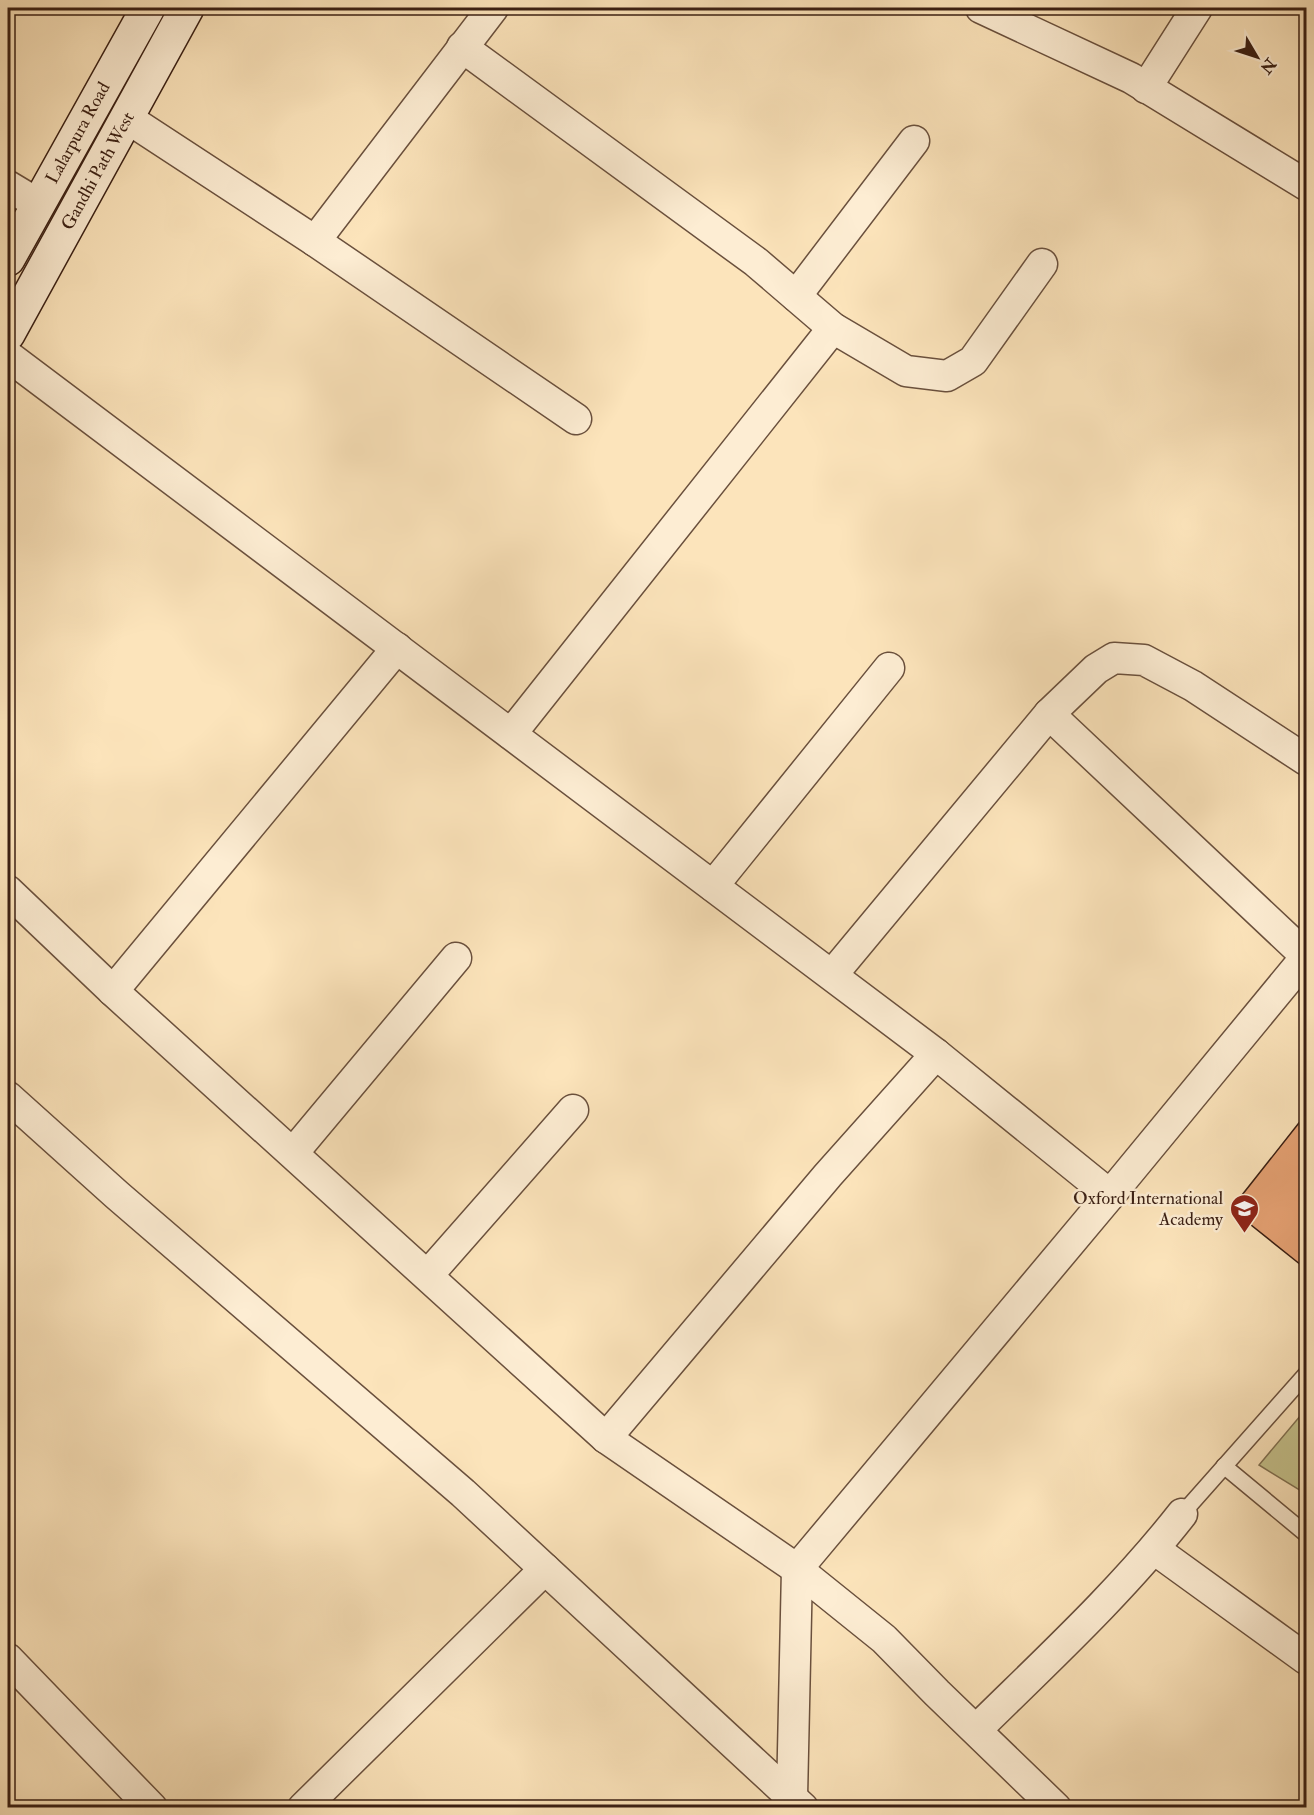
<svg xmlns="http://www.w3.org/2000/svg" width="1314" height="1815" font-family="'IM FELL Double Pica',serif">
  <rect width="100%" height="100%" fill="#fce4bb"/>
  <filter id="stains"><feTurbulence type="fractalNoise" baseFrequency=".00333" numOctaves="4"/><feColorMatrix values="0 0 0 0 .2 0 0 0 0 .09 0 0 0 0 .02 0 0 0 .5 -.17"/></filter>
  <radialGradient id="worn" r=".72"><stop offset=".6" stop-color="#630" stop-opacity="0"/><stop offset="1" stop-color="#630" stop-opacity=".3"/></radialGradient>
  <polygon fill="#c5c28c" stroke="#807050" stroke-width="1.5" points="1306,1409 1306,1494 1259,1465"/>
  <polygon fill="#e6a274" stroke="#3a1f13" stroke-width="1.5" points="1306,1114 1306,1269 1231,1209"/>
  <g fill="none" stroke-linecap="round" stroke-linejoin="round">
    <defs>
      <g id="lane">
        <polyline points="1224,1466 1306,1534"/>
        <polyline points="1182,1514 1306,1374"/>
      </g>
      <g id="street">
        <polyline points="981,8 1131,78 1306,185"/>
        <polyline points="462,47 756,262 833,328 906,371 947,376 973,361 1042,264"/>
        <polyline points="1146,88 1197,8"/>
        <polyline points="127,118 315,241 576,419"/>
        <polyline points="8,186 38,204"/>
        <polyline points="315,241 493,8"/>
        <polyline points="796,296 914,141"/>
        <polyline points="8,356 936,1054 1110,1195"/>
        <polyline points="1049,714 1306,956"/>
        <polyline points="511,734 833,328"/>
        <polyline points="713,886 889,668"/>
        <polyline points="8,891 113,991 606,1438 797,1569 884,1639 937,1693 1056,1808"/>
        <polyline points="832,975 1049,714 1096,669 1114,658 1144,660 1193,686 1306,760"/>
        <polyline points="113,991 397,648"/>
        <polyline points="8,1097 117,1195 463,1493 803,1808"/>
        <polyline points="293,1153 456,958"/>
        <polyline points="428,1275 573,1110"/>
        <polyline points="606,1438 828,1175 936,1054"/>
        <polyline points="1154,1549 1306,1659"/>
        <polyline points="8,1659 152,1808"/>
        <path d="M976,1730C1047,1660 1120,1593 1182,1514"/>
        <polyline points="303,1808 545,1569"/>
        <polyline points="784,1808 792,1797 797,1569 1110,1195 1306,957"/>
      </g>
      <g id="secondary">
        <polyline points="8,259 148,8"/>
        <polyline points="8,334 187,8"/>
      </g>
    </defs>
    <use href="#lane" stroke="#6a503d" stroke-width="18"/>
    <use href="#street" stroke="#6a503d" stroke-width="33"/>
    <use href="#secondary" stroke="#3a1f13" stroke-width="36"/>
    <use href="#lane" stroke="#fdedd3" stroke-width="15"/>
    <use href="#street" stroke="#fdedd3" stroke-width="30"/>
    <use href="#secondary" stroke="#fdedd3" stroke-width="33"/>
  </g>
  <defs>
    <symbol id="school-pin" viewBox="-11 -11 22 30"><path d="M0 17L-7.5 6A9.5 9.5 0 1 1 7.5 6Z" fill="#8f2418" stroke="#fdedd3"/><path d="M0-5L7-2L0 1L-7-2ZM-4 1L0 2.5L4 1V4Q0 6-4 4Z" fill="#fff"/></symbol>
  </defs>
  <g fill-rule="evenodd">
    <use href="#school-pin" x="1228" y="1192" width="33" height="45"/>
  </g>
  <g text-anchor="middle" dominant-baseline="central" stroke-width="5" stroke-linejoin="round" paint-order="stroke">
    <g font-size="18" fill="#3a1f13" stroke="#fdedd3">
      <text transform="translate(78 133) rotate(-61)">Lalarpura Road</text>
      <text transform="translate(98 171) rotate(-61)">Gandhi Path West</text>
    </g>
    <g font-size="18" fill="#3a1f13" stroke="#fdedd3" text-anchor="end">
      <text x="1223" y="1198">Oxford International<tspan x="1223" dy="21">Academy</tspan></text>
    </g>
  </g>
  <rect width="1314" height="1815" fill="none" stroke="#fce4bb" stroke-width="30"/>
  <rect x="9" y="9" width="1296" height="1797" fill="none" stroke="#3a1f13" stroke-width="3"/>
  <rect x="15" y="15" width="1284" height="1785" fill="none" stroke="#3a1f13" stroke-width="1.5"/>
  <g transform="translate(1257 57) rotate(129)" stroke="#fdedd3" stroke-width="4.5" paint-order="stroke">
  <path d="M0-4.5L10 22L0 15L-10 22Z" fill="#3a1f13"/>
  <text y="-9" font-size="16" font-weight="bold" text-anchor="middle" fill="#3a1f13">N</text>
  </g>
  <rect width="100%" height="100%" filter="url(#stains)"/>
  <rect width="100%" height="100%" fill="url(#worn)"/>
</svg>
